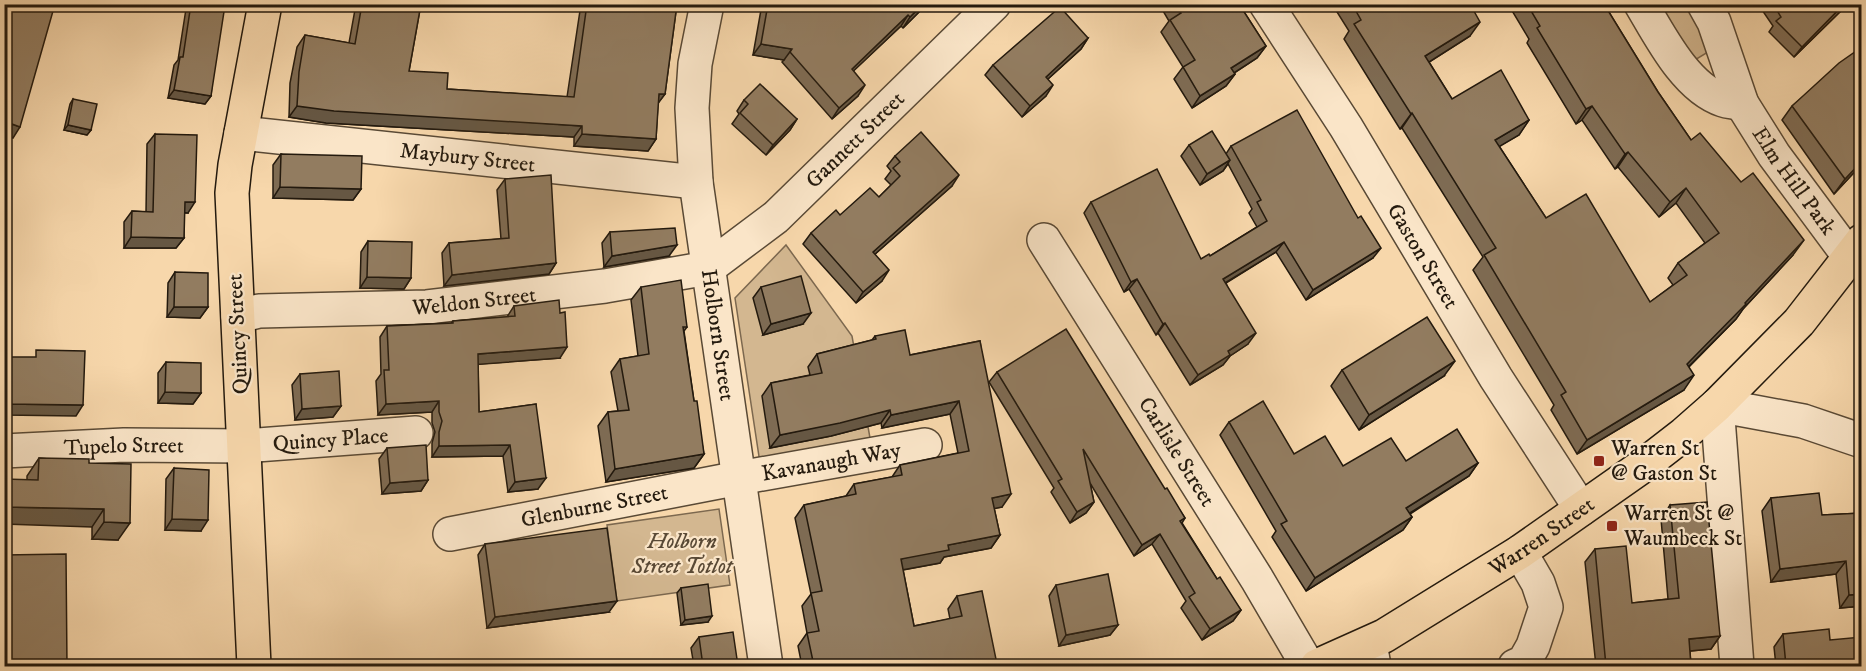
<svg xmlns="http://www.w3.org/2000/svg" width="1866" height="671" font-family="'IM FELL DW Pica',serif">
  <rect width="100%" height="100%" fill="#f7d7ab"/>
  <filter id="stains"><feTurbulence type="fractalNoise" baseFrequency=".00333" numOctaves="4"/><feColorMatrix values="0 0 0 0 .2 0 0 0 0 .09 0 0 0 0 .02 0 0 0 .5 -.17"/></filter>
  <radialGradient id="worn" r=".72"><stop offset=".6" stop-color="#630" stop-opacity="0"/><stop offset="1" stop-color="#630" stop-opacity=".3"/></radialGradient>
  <g fill="#d3b790" stroke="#7c684f" stroke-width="1.5">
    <polygon points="1648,5 1686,5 1713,49 1685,66"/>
    <polygon points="786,245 852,336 870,438 760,463 735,298"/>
    <polygon points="719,509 730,585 617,601 607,525"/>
  </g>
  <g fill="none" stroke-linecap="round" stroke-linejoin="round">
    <defs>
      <g id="minor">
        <path id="s1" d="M707,4L695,64L692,108L696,182L766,666"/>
        <path id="s2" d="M1266,4L1346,127L1496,378L1581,509"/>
        <path d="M1641,4C1660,36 1686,88 1723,100C1729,102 1735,102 1742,104"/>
        <path id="s3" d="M1704,4L1714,22L1742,104L1774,155L1849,256"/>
        <path id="s4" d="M241,133L696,182"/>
        <path id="s5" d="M1044,240L1257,579L1308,666"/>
        <path id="s6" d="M238,316L259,311L427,307L605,286L708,268L776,217L994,4"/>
        <path id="s7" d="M4,451L124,445L244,446L416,433"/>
        <path id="s8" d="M450,534L739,478L925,445"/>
        <polyline points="1370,643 1374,666"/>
        <polyline points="1515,666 1524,662 1533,646 1546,607 1538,583 1520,552"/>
        <polyline points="1737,666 1717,405 1803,421 1862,441"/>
      </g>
      <g id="major">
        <polyline points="254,666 232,193 235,165 265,4"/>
        <path id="s9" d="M1317,666L1384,636L1520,552L1644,465L1684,434L1717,405L1799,322L1862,241"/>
      </g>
    </defs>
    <use href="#minor" stroke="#594935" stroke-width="36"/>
    <use href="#major" stroke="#241a0e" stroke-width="36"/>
    <use href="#minor" stroke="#fae5c8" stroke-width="33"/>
    <use href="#major" stroke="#f7d7ab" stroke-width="33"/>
  </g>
  <g fill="#7e6b53" stroke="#241a0e" stroke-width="1.5">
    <polygon points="189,4 219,4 211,96 205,104 168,98 174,65 178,60 186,9"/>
    <polygon points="356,4 421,4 409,71 447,89 567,97 581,4 677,4 665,94 658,103 656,139 648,151 574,146 574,137 326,123 289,117 290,83 297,47 305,35 349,43"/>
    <polygon points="762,4 927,4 903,28 901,26 853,71 858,96 832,119 782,62 784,60 753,55"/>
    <polygon points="1159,4 1239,4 1266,46 1257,58 1234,73 1235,74 1226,86 1192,108 1174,79 1183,67 1161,32 1169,21"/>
    <polygon points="1332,4 1470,4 1470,36 1429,62 1452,99 1529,120 1519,135 1499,146 1546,218 1650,302 1673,285 1668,278 1678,263 1705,243 1676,203 1659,217 1618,167 1615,169 1582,120 1576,124 1527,43 1529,39 1508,4 1604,4 1658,92 1691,140 1793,255 1743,309 1736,319 1689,367 1684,390 1577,454 1551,410 1554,405 1473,270 1483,257 1402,128 1400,129 1344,39 1349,31"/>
    <polygon points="1758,4 1848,4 1794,57 1769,32 1773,26"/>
    <polygon points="1088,38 1081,49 1048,79 1046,96 1022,117 985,75 993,65"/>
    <polygon points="1862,47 1862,164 1834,194 1782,120 1792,106"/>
    <polygon points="73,99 91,130 87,135 64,130 70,104"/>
    <polygon points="744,100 797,119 790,130 766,155 732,124 739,114 737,111"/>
    <polygon points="155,134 188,213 184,213 184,238 176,248 124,248 124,222 132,211 146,212 147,144"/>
    <polygon points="1189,145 1226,154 1231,146 1373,258 1306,300 1276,252 1226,283 1248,344 1230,356 1223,365 1190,385 1158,333 1156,335 1129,289 1124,292 1084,213 1091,202 1201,259 1210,256 1257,227 1249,213 1252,209 1228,164 1223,171 1200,185 1181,156"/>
    <polygon points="281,154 361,189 353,200 273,198 273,165"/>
    <polygon points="895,156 952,186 875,254 882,281 856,303 803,244 811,233 840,215 879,197 891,185 885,179 891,171 887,166"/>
    <polygon points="505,179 556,263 549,274 444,286 442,253 449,243 501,239 497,190"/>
    <polygon points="610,232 669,256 604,267 602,243"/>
    <polygon points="368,241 411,278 404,289 360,288 361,252"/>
    <polygon points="175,272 208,307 200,318 167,317 168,283"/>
    <polygon points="641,287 687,327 684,331 694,401 704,454 694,468 606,482 598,426 608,412 618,411 611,372 620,359 638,356 631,300"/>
    <polygon points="761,287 803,324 763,335 753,298"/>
    <polygon points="514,306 560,358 478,364 479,412 536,404 538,489 508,492 503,456 432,457 432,443 435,432 432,423 432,412 378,415 376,381 381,374 380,337 387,326 451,323 453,321 507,317"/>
    <polygon points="875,336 910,355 980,341 1002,507 994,508 1000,535 991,548 944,557 940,563 903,570 914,626 950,619 948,609 957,596 995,666 802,666 798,646 807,633 802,606 811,594 795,518 804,505 846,496 854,484 892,477 900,465 958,453 950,414 882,428 881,423 831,436 770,448 762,396 771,383 810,375 808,367 817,354 872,340"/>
    <polygon points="166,362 201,393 193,404 158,403 158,373"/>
    <polygon points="1342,370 1444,376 1359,430 1331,386"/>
    <polygon points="997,372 1165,489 1185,518 1182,523 1217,579 1241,610 1233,621 1202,640 1181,608 1186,601 1152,544 1134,556 1090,483 1094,502 1086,513 1070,523 1051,492 1054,488 989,382"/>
    <polygon points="300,374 341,406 333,417 295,420 292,385"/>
    <polygon points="1229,422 1294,454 1343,466 1478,463 1469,476 1410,514 1412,517 1403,530 1306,591 1272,537 1276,531 1220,435"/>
    <polygon points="387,448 428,480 421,491 382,494 379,459"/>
    <polygon points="39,458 89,463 118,540 92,539 92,527 27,480 27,476"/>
    <polygon points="174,468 201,531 165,530 166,479"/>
    <polygon points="1771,498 1822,515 1862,513 1862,606 1840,608 1836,574 1771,582 1762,511"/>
    <polygon points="1670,505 1720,636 1711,649 1690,651 1691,666 1596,666 1585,562 1595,549 1632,603 1668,599 1661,519"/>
    <polygon points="485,544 609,612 487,628 478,555"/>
    <polygon points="1056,585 1118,625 1110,635 1059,646 1049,596"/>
    <polygon points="681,588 708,622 681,625 677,593"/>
    <polygon points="1783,634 1830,640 1862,666 1776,666 1774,647"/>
    <polygon points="699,637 738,666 694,666 691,648"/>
  </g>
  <g fill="#665743" stroke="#241a0e" stroke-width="1.5">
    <polygon points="923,4 927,4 903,28 910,17"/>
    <polygon points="1844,4 1848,4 1794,57 1802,47"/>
    <polygon points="908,15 901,26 844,80 852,69"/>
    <polygon points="1480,22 1470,36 1415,71 1425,56"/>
    <polygon points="1088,38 1081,49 1038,88 1046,77"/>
    <polygon points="761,44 792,49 784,60 753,55"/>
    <polygon points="1266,46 1257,58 1223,80 1231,68"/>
    <polygon points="1235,74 1226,86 1192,108 1200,96"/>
    <polygon points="865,85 858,96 832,119 839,108"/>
    <polygon points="1053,85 1046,96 1022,117 1030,106"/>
    <polygon points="174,90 211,96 205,104 168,98"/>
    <polygon points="659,94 665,94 656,106"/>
    <polygon points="297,106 582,126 574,137 326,123 289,117"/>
    <polygon points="1592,106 1582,120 1576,124 1586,109"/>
    <polygon points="1412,113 1402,128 1400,129 1411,114"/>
    <polygon points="797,119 790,130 766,155 773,145"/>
    <polygon points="1529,120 1519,135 1485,155 1495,140"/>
    <polygon points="12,124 20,127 13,138 4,135"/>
    <polygon points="68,125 91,130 87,135 64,130"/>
    <polygon points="582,134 656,139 648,151 574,146"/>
    <polygon points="1628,152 1618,167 1615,169 1625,154"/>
    <polygon points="1230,160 1223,171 1200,185 1207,174"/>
    <polygon points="1862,161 1862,164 1834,194 1845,179"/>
    <polygon points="959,175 952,186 865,263 873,252"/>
    <polygon points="280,187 361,189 353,200 273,198"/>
    <polygon points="1686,188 1676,203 1659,217 1670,202"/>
    <polygon points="185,202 195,202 188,213 177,212"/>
    <polygon points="131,237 184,238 176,248 124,248"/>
    <polygon points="1804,240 1793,255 1743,309 1736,319 1677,378 1687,364"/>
    <polygon points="1284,242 1276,252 1215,289 1223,279"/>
    <polygon points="677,245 669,256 604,267 612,256"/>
    <polygon points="1381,248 1373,258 1306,300 1313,290"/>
    <polygon points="556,263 549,274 444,286 452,275"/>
    <polygon points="889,270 882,281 856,303 863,292"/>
    <polygon points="367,277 411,278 404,289 360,288"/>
    <polygon points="1137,279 1129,289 1124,292 1131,282"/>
    <polygon points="174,307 208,307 200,318 167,317"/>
    <polygon points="811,313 803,324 763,335 771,324"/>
    <polygon points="1165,323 1158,333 1156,335 1163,324"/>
    <polygon points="1256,333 1248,344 1230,356 1223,365 1190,385 1198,375 1228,351"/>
    <polygon points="567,347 560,358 471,365 478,354"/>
    <polygon points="1455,361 1444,376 1359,430 1369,415"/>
    <polygon points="1694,375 1684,390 1577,454 1587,440"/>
    <polygon points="165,392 201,393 193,404 158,403"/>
    <polygon points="439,401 432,412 378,415 386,404"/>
    <polygon points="959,401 950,414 882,428 891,415"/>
    <polygon points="4,404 83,405 76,416 4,415"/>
    <polygon points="341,406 333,417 295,420 302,409"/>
    <polygon points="890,410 881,423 831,436 770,448 780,435"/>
    <polygon points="510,445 503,456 432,457 439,446"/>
    <polygon points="704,454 694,468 606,482 615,469"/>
    <polygon points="1478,463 1469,476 1397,521 1406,508"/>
    <polygon points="546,478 538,489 508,492 515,482"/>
    <polygon points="428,480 421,491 382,494 390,483"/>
    <polygon points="1011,494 1002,507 983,511 992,498"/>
    <polygon points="1094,502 1086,513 1070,523 1077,512"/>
    <polygon points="4,507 104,509 92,527 4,524"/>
    <polygon points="1412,517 1403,530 1306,591 1315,578"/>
    <polygon points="172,519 208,520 201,531 165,530"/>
    <polygon points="104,522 130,523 118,540 92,539"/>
    <polygon points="1160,534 1152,544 1134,556 1142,545"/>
    <polygon points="1000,535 991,548 944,557 940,563 891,572 901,559 948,545"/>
    <polygon points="1846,561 1836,574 1771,582 1780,569"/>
    <polygon points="1862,594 1862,606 1840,608 1849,595"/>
    <polygon points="617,601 609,612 487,628 495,617"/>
    <polygon points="1241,610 1233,621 1202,640 1210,629"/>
    <polygon points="712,616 708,622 681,625 685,620"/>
    <polygon points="1118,625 1110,635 1059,646 1066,635"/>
    <polygon points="1720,636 1711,649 1679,652 1689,639"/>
  </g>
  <g fill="#927c60" stroke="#241a0e" stroke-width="1.5">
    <polygon points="4,4 55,4 20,127 12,124 4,150"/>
    <polygon points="191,4 219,4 225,5 211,96 174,90 180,57 183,57"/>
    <polygon points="362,4 421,4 409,71 448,73 447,89 574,97 587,4 677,4 665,94 659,94 656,139 582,134 582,126 334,111 297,106 299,72 305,35 355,44"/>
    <polygon points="768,4 923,4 910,17 908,15 852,69 865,85 839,108 790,52 792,49 761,44"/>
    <polygon points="1175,4 1239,4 1266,46 1231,68 1235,74 1200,96 1183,67 1195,60 1170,20 1181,13"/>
    <polygon points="1352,4 1470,4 1480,22 1425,56 1452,99 1501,70 1529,120 1495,140 1546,218 1586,194 1650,302 1687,275 1678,263 1719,233 1686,188 1670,202 1628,152 1625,154 1592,106 1586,109 1537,28 1540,26 1527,4 1604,4 1658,92 1691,140 1700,133 1741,182 1753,173 1804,240 1745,303 1746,304 1687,364 1694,375 1587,440 1561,395 1566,392 1484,255 1496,248 1412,113 1411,114 1354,24 1361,20"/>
    <polygon points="1773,4 1844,4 1802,47 1776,21 1781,17"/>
    <polygon points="1060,7 1088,38 1046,77 1053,85 1030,106 993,65"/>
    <polygon points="1862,47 1862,161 1845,179 1792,106 1839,63"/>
    <polygon points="760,84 797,119 773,145 740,113 748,104 744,100"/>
    <polygon points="73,99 97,104 91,130 68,125"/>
    <polygon points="1297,110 1358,218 1361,216 1381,248 1313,290 1284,242 1223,279 1256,333 1228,351 1230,355 1198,375 1165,323 1163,324 1137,279 1131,282 1091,202 1157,169 1201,259 1209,254 1210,256 1267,221 1257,202 1261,200 1231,146"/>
    <polygon points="1212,131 1230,160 1207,174 1189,145"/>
    <polygon points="921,132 959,175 873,252 889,270 863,292 811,233 836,210 840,215 870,188 879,197 900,176 893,168 900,162 895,156"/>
    <polygon points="155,134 197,135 195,202 185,202 184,238 131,237 132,211 153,212"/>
    <polygon points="281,154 362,156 361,189 280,187"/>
    <polygon points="551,175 556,263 452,275 449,243 509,238 505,179"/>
    <polygon points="675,228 677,245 612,256 610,232"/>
    <polygon points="368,241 412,242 411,278 367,277"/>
    <polygon points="175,272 208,273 208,307 174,307"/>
    <polygon points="801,276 811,313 771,324 761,287"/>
    <polygon points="681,280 687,327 683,327 694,401 697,401 704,454 615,469 608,412 629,410 620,359 649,354 641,287"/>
    <polygon points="559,300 560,313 565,312 567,347 478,354 479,412 536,404 546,478 515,482 510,445 439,446 439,432 442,421 439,412 439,401 386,404 384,370 389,370 387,326 453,323 453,321 515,316 514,306"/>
    <polygon points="1427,317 1455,361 1369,415 1342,370"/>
    <polygon points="1066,329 1165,489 1167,488 1185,518 1180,521 1217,579 1220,577 1241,610 1210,629 1189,597 1195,593 1160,534 1142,545 1083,449 1094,502 1077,512 1058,481 1062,479 997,372"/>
    <polygon points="905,330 910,355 980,341 1011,494 992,498 1000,535 948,545 949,550 901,559 914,626 962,616 957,596 982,591 997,664 982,666 814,666 807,633 819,631 811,593 822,591 804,505 856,494 854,484 902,475 900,465 969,451 959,401 891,415 890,410 840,423 780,435 771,383 822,373 817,354 876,339 875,336"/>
    <polygon points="36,350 85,351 83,405 4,404 4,357 36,357"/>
    <polygon points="166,362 201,363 201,393 165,392"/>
    <polygon points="339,371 341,406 302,409 300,374"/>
    <polygon points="1263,401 1294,454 1325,436 1343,466 1391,438 1406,461 1457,429 1478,463 1406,508 1412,517 1315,578 1281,524 1287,521 1229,422"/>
    <polygon points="426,445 428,480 390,483 387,448"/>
    <polygon points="39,458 89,459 89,463 131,464 130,523 104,522 104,509 4,507 4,479 38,480"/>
    <polygon points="174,468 209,470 208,520 172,519"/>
    <polygon points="1819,493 1822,515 1862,513 1862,594 1849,595 1846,561 1780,569 1771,498"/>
    <polygon points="1707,502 1720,636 1689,639 1691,666 1606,666 1595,549 1626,546 1632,603 1679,598 1670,505"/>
    <polygon points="607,528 617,601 495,617 485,544"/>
    <polygon points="66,554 67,666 4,666 4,555"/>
    <polygon points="1108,574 1118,625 1066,635 1056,585"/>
    <polygon points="708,584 712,616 685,620 681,588"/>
    <polygon points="1829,629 1830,640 1862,637 1862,666 1786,666 1783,634"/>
    <polygon points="733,632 738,666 703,666 699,637"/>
    <polygon points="569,660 570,666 519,666"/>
  </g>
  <g fill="#8f2418" stroke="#fae5c8" stroke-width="2">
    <rect x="1593" y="455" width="12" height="12" rx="3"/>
    <rect x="1606" y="520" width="12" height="12" rx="3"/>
  </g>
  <g text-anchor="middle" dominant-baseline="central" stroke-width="4.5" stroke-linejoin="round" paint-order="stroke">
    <g font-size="22" fill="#241a0e" stroke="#fae5c8">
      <text stroke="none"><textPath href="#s6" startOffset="669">Gannett Street</textPath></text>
      <text stroke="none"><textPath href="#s4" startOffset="228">Maybury Street</textPath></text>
      <text stroke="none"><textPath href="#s3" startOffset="200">Elm Hill Park</textPath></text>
      <text stroke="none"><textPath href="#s2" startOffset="297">Gaston Street</textPath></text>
      <text stroke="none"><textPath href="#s6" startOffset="237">Weldon Street</textPath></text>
      <text transform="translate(238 334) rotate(-93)">Quincy Street</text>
      <text stroke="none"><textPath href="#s1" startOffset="334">Holborn Street</textPath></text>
      <text stroke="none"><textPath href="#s7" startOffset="327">Quincy Place</textPath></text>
      <text stroke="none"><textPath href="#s7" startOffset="120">Tupelo Street</textPath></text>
      <text stroke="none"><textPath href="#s5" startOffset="250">Carlisle Street</textPath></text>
      <text stroke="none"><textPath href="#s8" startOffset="388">Kavanaugh Way</textPath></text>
      <text stroke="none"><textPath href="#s8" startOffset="147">Glenburne Street</textPath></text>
      <text stroke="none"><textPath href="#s9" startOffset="260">Warren Street</textPath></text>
    </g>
    <g font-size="22" fill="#241a0e" stroke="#fae5c8" text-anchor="start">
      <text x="1611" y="448">Warren St<tspan x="1611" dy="25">@ Gaston St</tspan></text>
      <text x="1624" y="513">Warren St @<tspan x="1624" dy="25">Waumbeck St</tspan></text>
    </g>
    <g font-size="22" font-style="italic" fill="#594935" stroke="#fae5c8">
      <text x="682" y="541">Holborn<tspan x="682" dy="25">Street Totlot</tspan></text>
    </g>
  </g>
  <rect width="1866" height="671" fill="none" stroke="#f7d7ab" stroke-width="24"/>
  <rect x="6" y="6" width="1854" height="659" fill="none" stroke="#241a0e" stroke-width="3"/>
  <rect x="12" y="12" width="1842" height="647" fill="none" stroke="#241a0e" stroke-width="1.5"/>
  <rect width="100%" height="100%" filter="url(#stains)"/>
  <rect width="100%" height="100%" fill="url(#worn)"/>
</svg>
